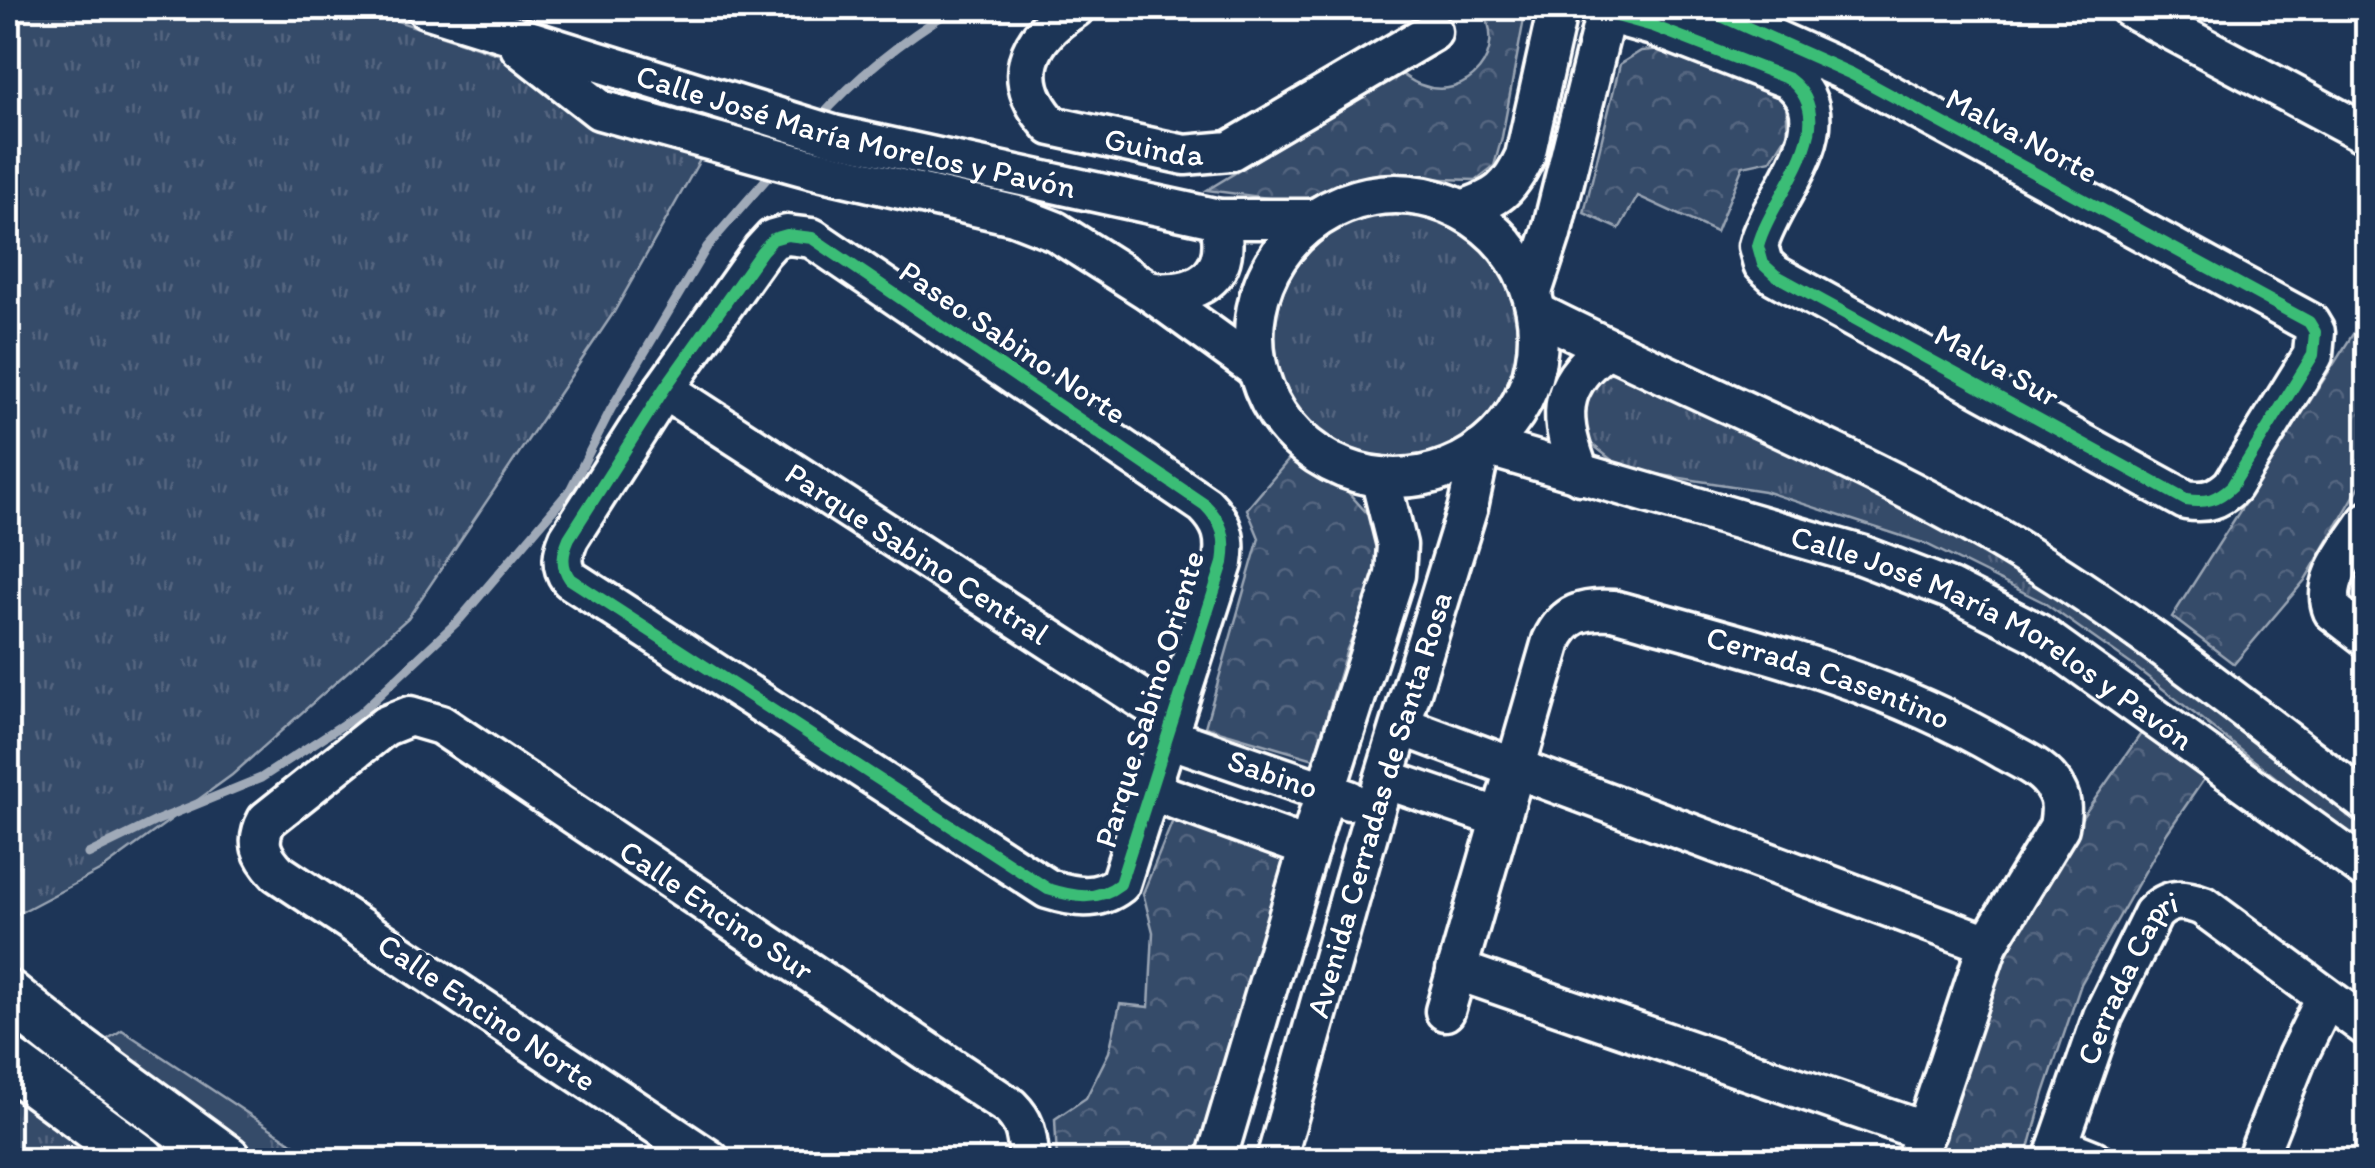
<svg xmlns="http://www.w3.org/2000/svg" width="2375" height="1168" font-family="Itim,sans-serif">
  <defs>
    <pattern id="grass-tufts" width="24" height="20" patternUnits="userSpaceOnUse" patternTransform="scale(2.5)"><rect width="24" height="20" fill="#364b69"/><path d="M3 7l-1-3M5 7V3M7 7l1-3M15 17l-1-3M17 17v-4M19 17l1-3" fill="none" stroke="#546680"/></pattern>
    <pattern id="park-crowns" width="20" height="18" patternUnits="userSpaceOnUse" patternTransform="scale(2.5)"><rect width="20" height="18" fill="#364b69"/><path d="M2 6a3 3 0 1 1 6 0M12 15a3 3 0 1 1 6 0" fill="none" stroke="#546680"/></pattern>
  </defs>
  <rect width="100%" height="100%" fill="#1d3557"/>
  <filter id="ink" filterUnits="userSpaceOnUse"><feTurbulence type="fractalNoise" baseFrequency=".01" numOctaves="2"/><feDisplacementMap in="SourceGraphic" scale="20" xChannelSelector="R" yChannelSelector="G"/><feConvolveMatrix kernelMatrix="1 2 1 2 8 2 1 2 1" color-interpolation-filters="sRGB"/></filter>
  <g filter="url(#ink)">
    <g fill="url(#grass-tufts)" stroke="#9aa5b4" stroke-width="2.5">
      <polygon points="8,8 358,8 513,59 601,127 701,158 614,312 408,618 232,775 103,869 8,919"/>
      <circle cx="1399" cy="337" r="124"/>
      <polygon points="1638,371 2030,568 2367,817 2367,849 2135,667 2043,602 1926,544 1764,491 1623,469 1584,438 1586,391 1611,373"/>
      <polygon points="122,1030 318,1160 268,1160 103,1042"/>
      <polygon points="8,1084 118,1160 8,1160"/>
    </g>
    <g fill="url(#park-crowns)" stroke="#9aa5b4" stroke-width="2.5">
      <path d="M1481,8H1526L1502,137L1494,166L1476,180L1367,177L1336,185L1299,202L1207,190L1400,73C1406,77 1414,83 1421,85C1467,103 1510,52 1481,8Z"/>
      <polygon points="1674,48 1768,88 1786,103 1788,133 1771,160 1743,166 1716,232 1638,196 1619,229 1584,213 1620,64 1641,51"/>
      <polygon points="2367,312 2367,474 2305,580 2234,664 2172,617"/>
      <polygon points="1291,457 1337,480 1375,522 1379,577 1347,649 1314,759 1205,727 1259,538 1247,509"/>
      <polygon points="2147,725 2213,766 2167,833 2081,984 2044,1093 2026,1160 1929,1160 1992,962 2062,846"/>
      <polygon points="1173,820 1291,862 1199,1160 1057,1160 1055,1119 1086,1098 1109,1052 1120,1004 1149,1007 1153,932 1143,893"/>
    </g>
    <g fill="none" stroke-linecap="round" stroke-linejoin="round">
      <g stroke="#a0aab8" stroke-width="9">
        <path d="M818,120C858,75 904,39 955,8"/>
        <polyline points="88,854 158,820 261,778 359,714 460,619 570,490 611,409 707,247 775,169"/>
      </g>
      <defs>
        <g id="minor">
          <path id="s1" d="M426,8L833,135L1219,219H1314"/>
          <path id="s2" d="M1075,8C1027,38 1008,79 1052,126L1185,155L1230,151L1432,32"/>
          <polyline points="2130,8 2368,135"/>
          <path d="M1606,13L1653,26L1789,79C1847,123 1770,197 1758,246L1763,264L1775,275L2186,500C2206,503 2217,500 2232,486L2313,355L2315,332L2309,322L1852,74L1703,8"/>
          <polyline points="520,47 600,110 814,169 1014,215 1055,231 1151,292 1257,369"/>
          <circle cx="1396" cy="336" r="142"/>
          <path d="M1462,210C1498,198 1509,190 1525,156L1558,8"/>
          <path d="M787,235L812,238L1205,505C1223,523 1227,538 1223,563L1120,884C1097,902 1074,897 1048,889L570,579C560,565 563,552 569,538L664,389L762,251L773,239Z"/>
          <path d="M1151,292C1203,296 1233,274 1219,219"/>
          <polyline points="1532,292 1551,234 1607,8"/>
          <path d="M1537,313C1688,389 1845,451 1992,535C2126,612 2246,711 2368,804"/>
          <path id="s3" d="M664,389L1173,719"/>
          <path id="s4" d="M1486,446L1861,555L1950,589L2037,633L2368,871"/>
          <path d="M1580,475C1559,420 1554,386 1607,348"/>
          <path d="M2368,521C2352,546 2320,580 2333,611L2368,638"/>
          <polyline points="1402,726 1988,944"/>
          <path id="s5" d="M1169,738L1349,800"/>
          <polyline points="1385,779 1500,818"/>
          <polyline points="1152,791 1309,848"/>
          <polyline points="1456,970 1926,1132"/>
          <path id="s6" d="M1445,1011L1552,641C1565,613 1584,608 1613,610C1747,647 1881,678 2002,749C2021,760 2046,769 2056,790C2063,802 2061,814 2059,827L1988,944L1917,1156"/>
          <polyline points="2058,1146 2093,1160"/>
          <path id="s7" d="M710,1160L278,873C261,855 255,842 267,820L385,726L410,716L441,725L1010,1107C1028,1125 1026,1137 1030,1160"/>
          <polyline points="1216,1160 1325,793 1395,575 1397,545 1380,477"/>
          <path id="s8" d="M1276,1160L1375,809L1468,507L1480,450"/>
          <path id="s9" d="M2053,1160L2103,1016L2153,914C2168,898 2183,898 2203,906L2368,1028"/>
          <polyline points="2256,1160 2297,1057 2326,998"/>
        </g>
        <g id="major">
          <polyline points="8,995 71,1046 227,1160"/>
          <polyline points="8,1062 141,1160"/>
        </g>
      </defs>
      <use href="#minor" stroke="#fff" stroke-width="45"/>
      <use href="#major" stroke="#fff" stroke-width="55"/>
      <use href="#minor" stroke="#1d3557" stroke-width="38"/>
      <use href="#major" stroke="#1d3557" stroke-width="48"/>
      <defs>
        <g id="cycleway">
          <path d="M1606,13L1653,26L1789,79C1847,123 1770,197 1758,246L1763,264L1775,275L2186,500C2206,503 2217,500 2232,486L2313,355L2315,332L2309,322L1852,74L1703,8"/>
          <path d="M787,235L812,238L1205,505C1223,523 1227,538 1223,563L1120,884C1097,902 1074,897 1048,889L570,579C560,565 563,552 569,538L664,389L762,251L773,239Z"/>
        </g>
      </defs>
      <use href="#cycleway" stroke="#1d3557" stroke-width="19"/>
      <use href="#cycleway" stroke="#3abd76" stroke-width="12"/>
    </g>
  </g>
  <g text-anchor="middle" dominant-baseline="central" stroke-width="9" stroke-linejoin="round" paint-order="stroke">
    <g font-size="32" fill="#fff" stroke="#1d3557">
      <text stroke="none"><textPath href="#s1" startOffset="448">Calle José María Morelos y Pavón</textPath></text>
      <text transform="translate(2022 135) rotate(28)">Malva Norte</text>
      <text stroke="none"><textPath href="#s2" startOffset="248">Guinda</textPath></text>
      <text transform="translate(1013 342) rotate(34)">Paseo Sabino Norte</text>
      <text transform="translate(1997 365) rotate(29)">Malva Sur</text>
      <text stroke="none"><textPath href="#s3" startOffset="302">Parque Sabino Central</textPath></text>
      <text stroke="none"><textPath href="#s4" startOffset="545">Calle José María Morelos y Pavón</textPath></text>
      <text stroke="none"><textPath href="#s6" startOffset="685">Cerrada Casentino</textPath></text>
      <text transform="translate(1149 699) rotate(-73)">Parque Sabino Oriente</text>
      <text stroke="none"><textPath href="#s5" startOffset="110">Sabino</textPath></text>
      <text stroke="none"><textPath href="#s8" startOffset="370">Avenida Cerradas de Santa Rosa</textPath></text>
      <text stroke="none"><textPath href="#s7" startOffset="1120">Calle Encino Sur</textPath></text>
      <text stroke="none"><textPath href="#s9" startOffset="198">Cerrada Capri</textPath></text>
      <text transform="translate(487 1012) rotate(34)">Calle Encino Norte</text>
    </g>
  </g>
  <rect width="2375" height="1168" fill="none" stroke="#1d3557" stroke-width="40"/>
  <rect x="20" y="20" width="2335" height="1128" fill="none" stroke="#fff" stroke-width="4" filter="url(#ink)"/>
</svg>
